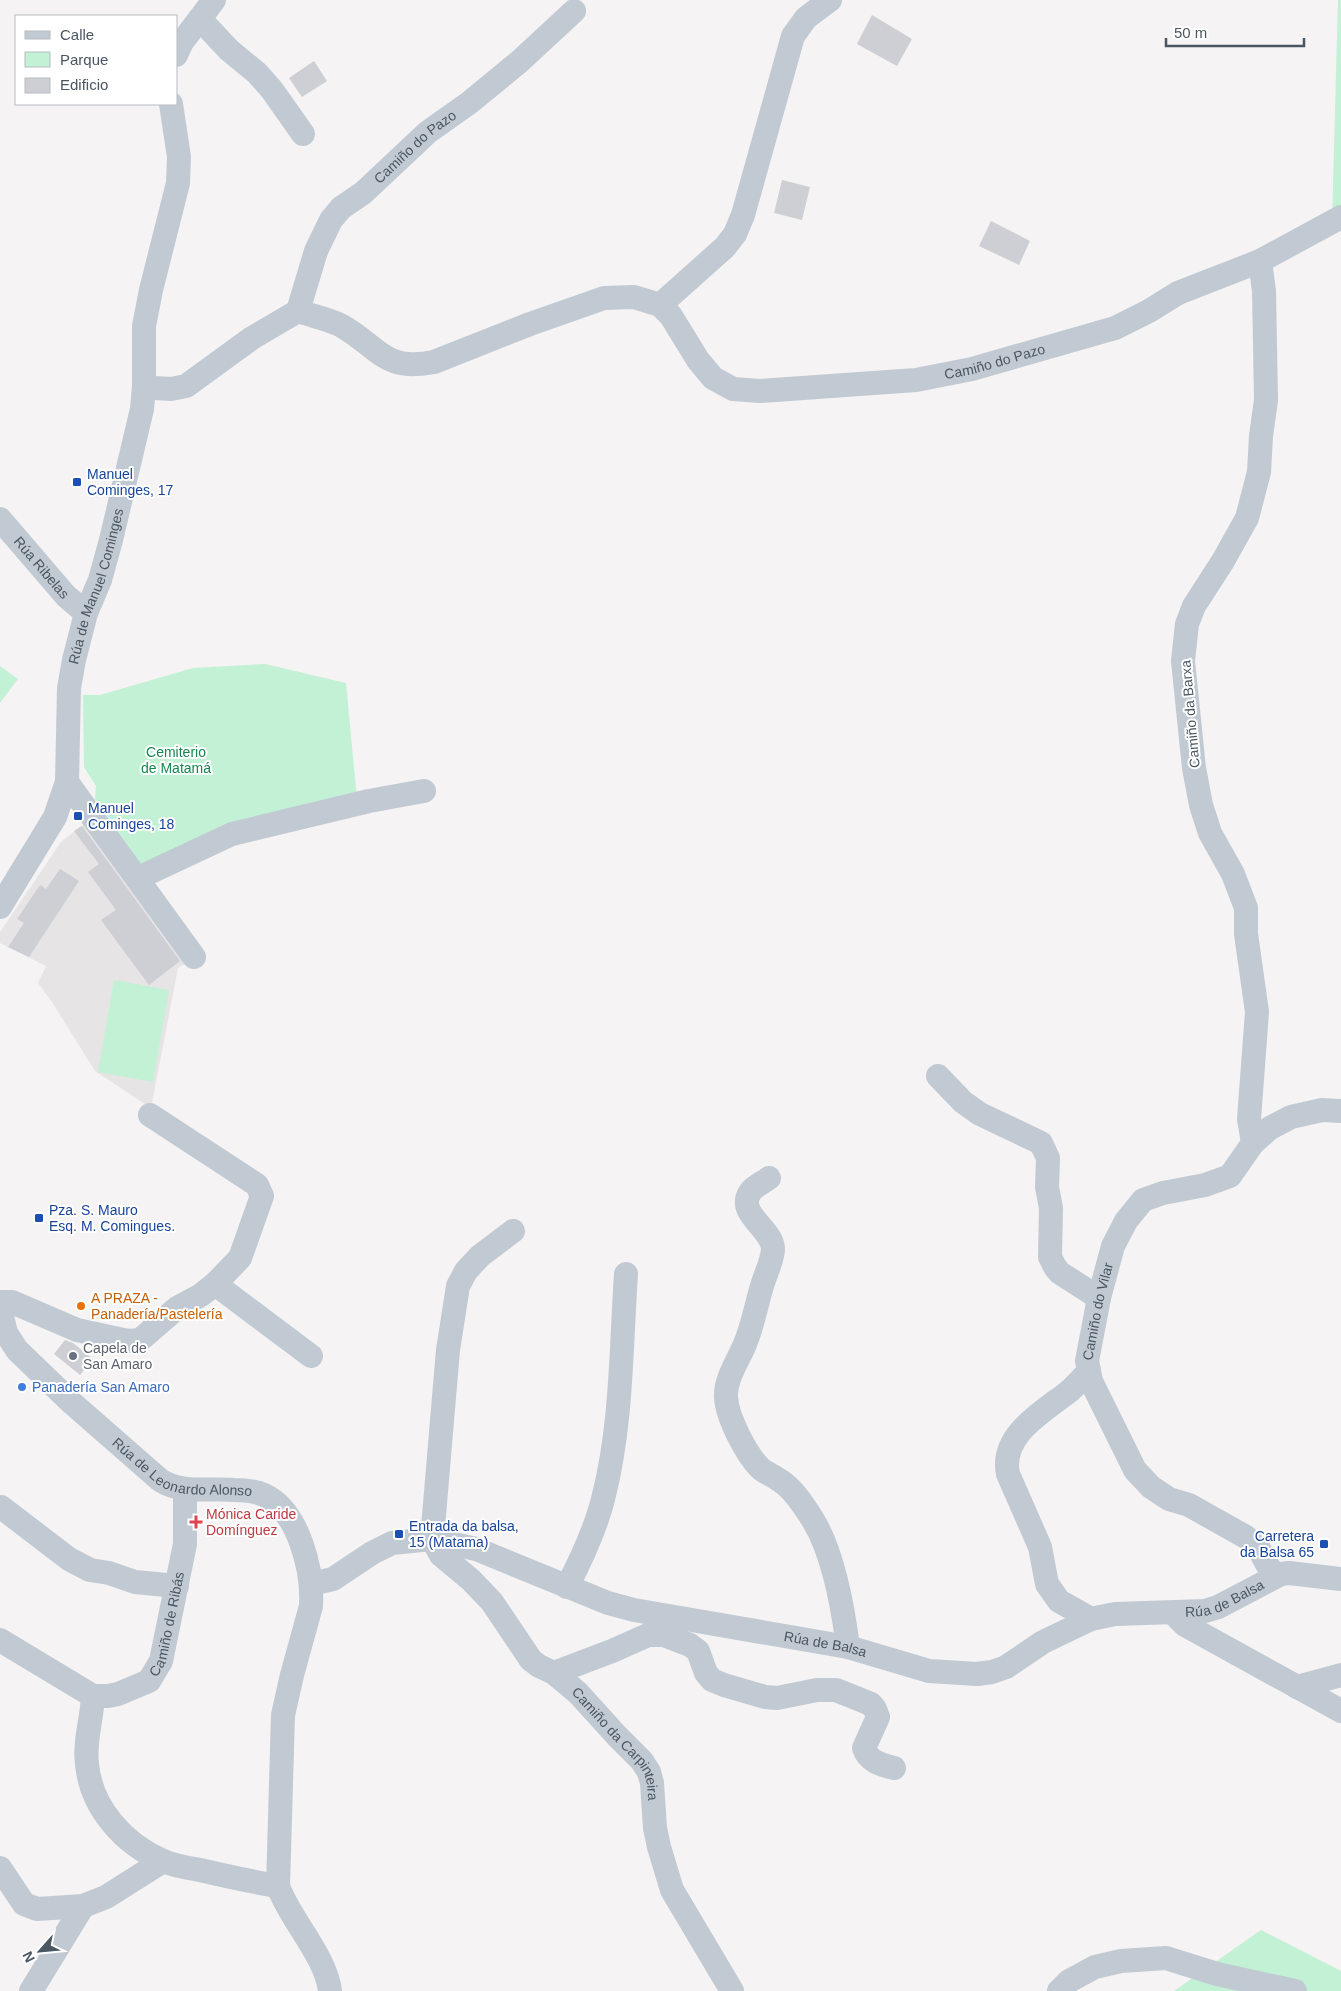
<svg xmlns="http://www.w3.org/2000/svg" width="1341" height="1991" font-family="Helvetica,sans-serif">
  <rect width="100%" height="100%" fill="#f5f3f3"/>
  <polygon fill="#e6e4e5" points="89,820 192,959 178,968 151,1108 95,1071 52,1002 38,983 46,966 0,943 0,932 61,842"/>
  <g fill="#c3f1d5">
    <polygon points="1338,0 1341,0 1341,232 1332,222"/>
    <polygon points="265,664 346,683 357,799 143,867 95,799 96,786 84,767 83,695 100,695 193,668"/>
    <polygon points="0,666 18,679 0,703"/>
    <polygon points="114,980 169,990 153,1082 98,1072"/>
    <polygon points="1261,1930 1341,1971 1341,1991 1174,1991"/>
  </g>
  <g fill="#cdcfd5">
    <polygon points="872,15 912,39 897,66 857,44"/>
    <polygon points="314,61 327,81 302,97 289,78"/>
    <polygon points="782,180 810,187 802,220 774,213"/>
    <polygon points="991,221 1030,241 1019,265 979,246"/>
    <polygon points="82,826 180,961 149,985 101,920 116,910 88,872 99,864 74,831"/>
    <polygon points="60,869 79,881 29,957 8,947 24,923 17,919 40,885 46,889"/>
    <polygon points="65,1340 73,1343 93,1359 80,1375 54,1354"/>
  </g>
  <g fill="none" stroke-linecap="round" stroke-linejoin="round">
    <g stroke="#c1cad2" stroke-width="24">
      <polyline points="200,19 229,50 257,73 272,90 303,134"/>
      <polyline points="176,55 182,42 214,0"/>
      <polyline points="660,305 725,247 735,234 743,215 793,36 806,18 830,0"/>
      <path id="s1" d="M298,311L316,251L331,220L341,208L363,193L428,132L469,103L519,62L574,11"/>
      <path id="s2" d="M144,386L155,388L171,389L186,386L252,338L298,311C312,316 329,319 342,326C380,348 384,372 434,362L530,324L604,298L634,297L660,305L671,316L698,360L713,378L733,389L760,391L916,380L972,369L1115,328L1149,311L1178,293L1260,261L1341,217"/>
      <path id="s3" d="M0,519L66,596L86,613"/>
      <polyline points="67,782 194,957"/>
      <polyline points="138,878 232,834 369,801 424,791"/>
      <path id="s4" d="M0,907L55,817L67,782L69,688L74,660L86,613L100,580L111,540L142,409L144,386V326L151,290L178,183L179,157L171,104"/>
      <polyline points="938,1076 963,1102 980,1114 1041,1143 1048,1158 1047,1187 1051,1208 1050,1257 1055,1267 1060,1273 1099,1298"/>
      <polyline points="1253,1143 1249,1119 1257,1012 1246,934 1246,908 1233,874 1210,833 1201,805 1194,768 1183,661 1187,624 1194,606 1223,561 1247,518 1259,472 1261,436 1266,400 1264,291 1260,261"/>
      <path d="M769,1178C764,1182 755,1186 751,1191C734,1213 774,1229 773,1250C772,1262 765,1275 762,1286C756,1306 753,1325 745,1344C738,1361 725,1379 726,1397C727,1417 746,1454 760,1468C765,1473 773,1475 779,1480C793,1488 805,1507 813,1520C834,1554 843,1608 848,1647"/>
      <path id="s5" d="M513,1231L480,1256L466,1271L458,1286L448,1350L432,1539L441,1555L471,1580L492,1602L531,1660L539,1666L554,1673L578,1693L617,1736L642,1761L649,1772L652,1783L655,1828L659,1847L672,1890L732,1991"/>
      <polyline points="215,1284 311,1356"/>
      <polyline points="0,1302 12,1302 77,1330 128,1341 140,1340 177,1308 201,1295 215,1284 240,1258 262,1196 257,1185 150,1115"/>
      <path id="s6" d="M0,1308L6,1333L17,1350L72,1403L160,1480C181,1494 209,1488 234,1490C243,1490 255,1491 264,1495C299,1511 313,1571 311,1606L292,1675L283,1715L278,1886C290,1920 326,1956 330,1991"/>
      <path d="M1089,1371C1082,1378 1075,1387 1067,1393C1041,1413 1000,1436 1008,1474L1040,1547L1047,1584L1059,1601L1091,1619"/>
      <polyline points="1,1507 69,1559 90,1570 109,1573 135,1582 177,1586"/>
      <path id="s7" d="M1274,1577L1259,1549L1246,1537L1189,1505L1169,1499L1151,1487L1135,1470L1091,1381L1087,1361L1099,1298L1113,1246L1126,1221L1143,1200L1163,1193L1205,1185L1230,1176L1253,1143L1270,1128L1291,1117L1322,1110L1341,1111"/>
      <path id="s8" d="M311,1584L333,1579L372,1553L392,1543L432,1539L476,1549L608,1603L634,1610L848,1647L929,1671L977,1674L992,1672L1006,1667L1043,1642L1091,1619L1115,1614L1205,1611L1218,1607L1281,1574L1289,1573L1341,1579"/>
      <path d="M567,1587C582,1558 597,1526 604,1495C622,1423 621,1347 626,1274"/>
      <polyline points="1173,1613 1185,1625 1341,1711"/>
      <path id="s9" d="M0,1640L93,1696H108L118,1694L149,1681L161,1661L185,1544V1489"/>
      <path d="M554,1673L612,1651L648,1635H664L690,1645L698,1651L706,1673L712,1680L724,1685L765,1697L777,1698L817,1690H836L871,1704L875,1709L878,1717L864,1748C868,1761 881,1765 894,1768"/>
      <polyline points="1297,1687 1341,1675"/>
      <path d="M93,1696C92,1719 84,1742 87,1764C91,1808 124,1844 163,1861C175,1866 188,1868 200,1870C226,1876 252,1882 278,1886"/>
      <polyline points="0,1868 24,1904 37,1909 83,1906 106,1897 163,1861"/>
      <polyline points="31,1991 83,1906"/>
      <polyline points="1059,1991 1069,1981 1095,1967 1121,1961 1166,1958 1217,1974 1295,1991"/>
    </g>
  </g>
  <g fill="#1a4fb4" stroke="#fff" stroke-width="2">
    <rect x="72" y="477" width="10" height="10" rx="2.5"/>
    <rect x="73" y="811" width="10" height="10" rx="2.5"/>
    <rect x="34" y="1213" width="10" height="10" rx="2.5"/>
    <rect x="394" y="1529" width="10" height="10" rx="2.5"/>
    <rect x="1319" y="1539" width="10" height="10" rx="2.5"/>
  </g>
  <circle fill="#e8710a" stroke="#fff" stroke-width="2" cx="81" cy="1306" r="5"/>
  <circle fill="#6b7280" stroke="#fff" stroke-width="2" cx="73" cy="1356" r="5"/>
  <circle fill="#3f7fe0" stroke="#fff" stroke-width="2" cx="22" cy="1387" r="5"/>
  <path fill="#e0444e" stroke="#fff" stroke-width="2" d="M193.5 1514.5h5v5h5v5h-5v5h-5v-5h-5v-5h5z"/>
  <g text-anchor="middle" dominant-baseline="central" stroke-width="4" stroke-linejoin="round" paint-order="stroke">
    <g font-size="14" fill="#4a5661" stroke="#fff">
      <text stroke="none"><textPath href="#s1" startOffset="209">Camiño do Pazo</textPath></text>
      <text stroke="none"><textPath href="#s2" startOffset="944">Camiño do Pazo</textPath></text>
      <text stroke="none"><textPath href="#s3" startOffset="64">Rúa Ribelas</textPath></text>
      <text stroke="none"><textPath href="#s4" startOffset="342">Rúa de Manuel Cominges</textPath></text>
      <text transform="translate(1190 714) rotate(-95)">Camiño da Barxa</text>
      <text stroke="none"><textPath href="#s7" startOffset="351">Camiño do Vilar</textPath></text>
      <text stroke="none"><textPath href="#s6" startOffset="256">Rúa de Leonardo Alonso</textPath></text>
      <text stroke="none"><textPath href="#s8" startOffset="961">Rúa de Balsa</textPath></text>
      <text stroke="none"><textPath href="#s9" startOffset="228">Camiño de Ribás</textPath></text>
      <text stroke="none"><textPath href="#s8" startOffset="541">Rúa de Balsa</textPath></text>
      <text stroke="none"><textPath href="#s5" startOffset="614">Camiño da Carpinteira</textPath></text>
    </g>
    <g font-size="14" fill="#164399" stroke="#fff" text-anchor="start">
      <text x="87" y="474">Manuel<tspan x="87" dy="16">Cominges, 17</tspan></text>
      <text x="88" y="808">Manuel<tspan x="88" dy="16">Cominges, 18</tspan></text>
      <text x="49" y="1210">Pza. S. Mauro<tspan x="49" dy="16">Esq. M. Comingues.</tspan></text>
      <text x="409" y="1526">Entrada da balsa,<tspan x="409" dy="16">15 (Matama)</tspan></text>
      <text x="1314" y="1536" text-anchor="end">Carretera<tspan x="1314" dy="16">da Balsa 65</tspan></text>
    </g>
    <g font-size="14" fill="#17864f" stroke="#fff">
      <text x="176" y="752">Cemiterio<tspan x="176" dy="16">de Matamá</tspan></text>
    </g>
    <g font-size="14" fill="#c56008" stroke="#fff" text-anchor="start">
      <text x="91" y="1298">A PRAZA -<tspan x="91" dy="16">Panadería/Pastelería</tspan></text>
    </g>
    <g font-size="14" fill="#5b616d" stroke="#fff" text-anchor="start">
      <text x="83" y="1348">Capela de<tspan x="83" dy="16">San Amaro</tspan></text>
    </g>
    <g font-size="14" fill="#366cbe" stroke="#fff" text-anchor="start">
      <text x="32" y="1387">Panadería San Amaro</text>
    </g>
    <g font-size="14" fill="#be3a42" stroke="#fff" text-anchor="start">
      <text x="206" y="1514">Mónica Caride<tspan x="206" dy="16">Domínguez</tspan></text>
    </g>
  </g>
  <rect x="15" y="15" width="162" height="90" fill="#ffffff" stroke="#b7bbc0"/>
  <rect x="25" y="31" width="25" height="8" fill="#c1cad2" stroke="#b7bbc0"/>
  <text x="60" y="40" font-size="15" fill="#4a5661">Calle</text>
  <rect x="25" y="52" width="25" height="15" fill="#c3f1d5" stroke="#b7bbc0"/>
  <text x="60" y="65" font-size="15" fill="#4a5661">Parque</text>
  <rect x="25" y="78" width="25" height="15" fill="#cdcfd5" stroke="#b7bbc0"/>
  <text x="60" y="90" font-size="15" fill="#4a5661">Edificio</text>
  <g transform="translate(40 1951) rotate(243)" stroke="#ffffff" stroke-width="4" paint-order="stroke">
  <path d="M0-4L9 19L0 12L-9 19Z" fill="#4a5661"/>
  <text y="-8" font-size="14" font-weight="bold" text-anchor="middle" fill="#4a5661">N</text>
  </g>
  <path d="M1166 38v8h138v-8" fill="none" stroke="#4a5661" stroke-width="2.5"/>
  <text x="1174" y="38" font-size="15" fill="#4a5661" stroke="#ffffff" stroke-width="4" paint-order="stroke">50 m</text>
</svg>
